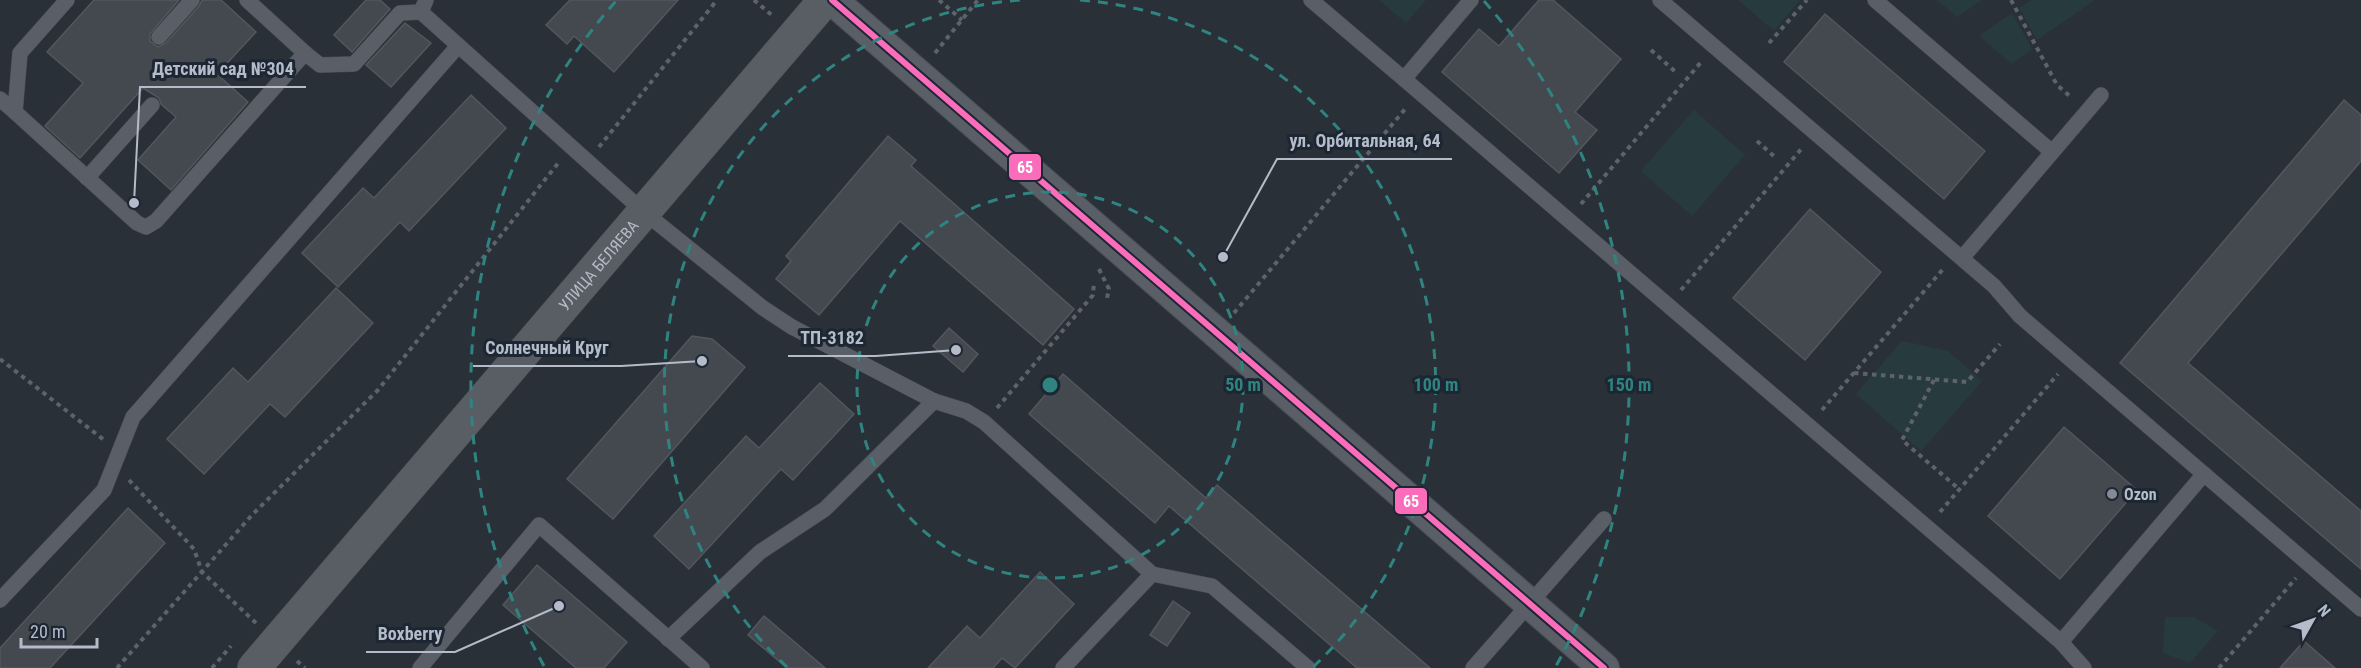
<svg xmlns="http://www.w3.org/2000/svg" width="2361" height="668" font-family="'Roboto Condensed',sans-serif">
  <rect width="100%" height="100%" fill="#2a3038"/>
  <g fill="#273a3e">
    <polygon points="1379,0 1426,0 1406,23"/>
    <polygon points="1738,0 1800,0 1774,31"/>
    <polygon points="1937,0 1982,0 1957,17"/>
    <polygon points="2031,0 2095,0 2037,40 2019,8"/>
    <polygon points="2012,13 2032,49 2012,64 1979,36"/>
    <polygon points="1694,110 1745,155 1692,216 1641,171"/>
    <polygon points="1902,341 1948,351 1982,381 1921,451 1856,394"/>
    <polygon points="2165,617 2194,617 2218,631 2190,663 2163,653"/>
  </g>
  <g fill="#444950" stroke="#52575f" stroke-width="1.5">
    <polygon points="94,0 179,0 150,34 150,41 158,47 166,43 199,6 202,0 221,0 256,32 217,74 248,102 171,190 138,160 176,117 161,104 159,98 143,88 80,158 45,126 83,83 47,52"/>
    <polygon points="366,0 380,0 390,9 352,52 334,35"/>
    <polygon points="570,0 678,0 614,72 574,36 567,44 546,25"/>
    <polygon points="1539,0 1553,0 1621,59 1575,112 1597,130 1559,173 1442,72 1479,29 1499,46"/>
    <polygon points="1825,14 1985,151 1944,199 1784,62"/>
    <polygon points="405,23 431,43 391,87 366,65"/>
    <polygon points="471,95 506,128 409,231 400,222 338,287 302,253 363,188 374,198"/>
    <polygon points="2344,100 2361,115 2361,161 2188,363 2361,511 2361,569 2120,363"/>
    <polygon points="888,136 916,160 911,166 1074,309 1043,345 900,221 819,315 776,279 791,261 786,256"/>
    <polygon points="1810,209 1881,272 1805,360 1733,298"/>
    <polygon points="336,288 373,323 285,417 270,404 204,474 167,439 233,368 248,382"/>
    <polygon points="949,328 978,354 963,372 933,346"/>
    <polygon points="692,336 712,339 745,367 613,519 567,479"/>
    <polygon points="1063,374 1206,498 1217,485 1430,668 1357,668 1169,506 1155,523 1029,414"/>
    <polygon points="820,383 854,414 793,480 781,469 689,569 654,536 746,436 759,448"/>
    <polygon points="2064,427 2137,490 2060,579 1988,516"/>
    <polygon points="128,508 165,543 50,668 0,668 0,648"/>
    <polygon points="537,565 627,642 604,668 576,668 503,605"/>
    <polygon points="1040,572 1074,604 1015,668 1002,658 993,668 928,668 967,626 980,638"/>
    <polygon points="1173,601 1190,613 1167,646 1150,635"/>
    <polygon points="764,616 825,668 787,668 748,635"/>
    <polygon points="2304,641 2335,668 2280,668"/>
  </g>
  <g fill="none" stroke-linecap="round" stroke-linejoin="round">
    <defs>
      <g id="lane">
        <polyline points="67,0 20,53 15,112 137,223 146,227 156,221 305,53 247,0"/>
        <polyline points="426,0 421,12 644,212 763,308 792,327 934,401 966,411 984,422 1152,574 1212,586 1308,668"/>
        <polyline points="1311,0 1404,79 1471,0"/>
        <polyline points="1660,0 1994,286 2020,316 2361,609"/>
        <polyline points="1875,0 2052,152"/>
        <polyline points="159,37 192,0"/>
        <polyline points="305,53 320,65 354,64 400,13 421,12"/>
        <polyline points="1404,79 2061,642 2084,668"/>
        <polyline points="0,99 15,112"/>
        <polyline points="87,178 152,105"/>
        <polyline points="1962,258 2101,95"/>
        <polyline points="0,600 104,490 133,417 458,46"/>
        <polyline points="668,639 760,552 825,509 934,401"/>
        <polyline points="2061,642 2204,474"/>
        <polyline points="420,668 539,525 702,668"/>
        <polyline points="1063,668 1152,574"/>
        <polyline points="1473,668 1604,519"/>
      </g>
      <polyline id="street" points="832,0 1604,668"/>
      <g id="secondary">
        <path id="s1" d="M254,668L825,0"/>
      </g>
    </defs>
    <use href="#lane" stroke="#484c53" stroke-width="16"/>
    <use href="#street" stroke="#484c53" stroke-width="32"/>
    <use href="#secondary" stroke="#484c53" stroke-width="34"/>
    <g stroke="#5d636a" stroke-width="4" stroke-dasharray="4.5 4.5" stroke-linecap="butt">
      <polyline points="754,0 774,17"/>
      <polyline points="939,0 962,20"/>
      <polyline points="2011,0 2057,85 2072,98"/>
      <polyline points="1769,43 1807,0"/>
      <polyline points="1651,50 1678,74"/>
      <polyline points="935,53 978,0"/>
      <polyline points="1757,141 1777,159"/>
      <polyline points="599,147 717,0"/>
      <polyline points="1581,204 1702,61"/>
      <polyline points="1099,269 1109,289 1107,298"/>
      <polyline points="1681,290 1803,147"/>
      <polyline points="1234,313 1406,108"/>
      <polyline points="0,359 104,440"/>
      <polyline points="1854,373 1967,382 2000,344"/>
      <polyline points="1934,380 1902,440 1959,489"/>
      <polyline points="997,408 1093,295 1094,282"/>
      <polyline points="1822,410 1944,268"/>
      <polyline points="129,480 194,549 202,572 256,623"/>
      <polyline points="1940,512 2058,374"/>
      <polyline points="297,661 305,668"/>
      <polyline points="117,668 252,515 378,390 559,162"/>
      <polyline points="212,668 231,646"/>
      <polyline points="2219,668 2296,578"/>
    </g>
    <use href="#lane" stroke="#5a5e66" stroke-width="15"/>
    <use href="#street" stroke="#5a5e66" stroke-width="30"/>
    <use href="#secondary" stroke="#595d64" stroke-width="33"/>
    <defs>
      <polyline id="bus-1" points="832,0 1604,668"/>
    </defs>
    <use href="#bus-1" stroke="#1d2633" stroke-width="10"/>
    <use href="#bus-1" stroke="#fb6dba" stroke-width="6"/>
  </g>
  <g fill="none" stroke="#308480" stroke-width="3" stroke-dasharray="10 8">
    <circle cx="1050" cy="385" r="193"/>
    <path d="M787 667A386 386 0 0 1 1020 0M1080 0A386 386 0 0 1 1313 667"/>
    <path d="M544 666A579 579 0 0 1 616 1M1484 1A579 579 0 0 1 1556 666"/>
  </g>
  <circle fill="#848b96" stroke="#1d2633" stroke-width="2" cx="2112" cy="494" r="6"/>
  <g text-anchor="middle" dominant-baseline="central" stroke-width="6" stroke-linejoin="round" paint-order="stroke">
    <g font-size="16" fill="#b4bcc9" stroke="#1d2633">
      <text stroke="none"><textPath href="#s1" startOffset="530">УЛИЦА БЕЛЯЕВА</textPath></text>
    </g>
    <g font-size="16" font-weight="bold" fill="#b4bcc9" stroke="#1d2633" text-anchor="start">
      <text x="2124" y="494">Ozon</text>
    </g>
  </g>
  <circle cx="1050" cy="385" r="9" fill="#308480" stroke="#1d2633" stroke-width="3"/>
  <g font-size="18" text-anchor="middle" font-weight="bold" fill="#308480" stroke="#1d2633" stroke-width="6" stroke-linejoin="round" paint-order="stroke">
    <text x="1243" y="391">50 m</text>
    <text x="1436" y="391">100 m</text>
    <text x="1629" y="391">150 m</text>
  </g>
  <path fill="none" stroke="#b4bcc9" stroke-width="2" d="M134 203L140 87H306M1223 257L1277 159H1452M956 350L876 356H788M702 361L621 366H473M559 606L455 652H366"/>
  <g fill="#b4bcc9" stroke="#1d2633" stroke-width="2">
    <circle cx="134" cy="203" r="6"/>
    <circle cx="1223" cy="257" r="6"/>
    <circle cx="956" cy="350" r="6"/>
    <circle cx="702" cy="361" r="6"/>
    <circle cx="559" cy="606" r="6"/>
  </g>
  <g font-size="18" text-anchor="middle" font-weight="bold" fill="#b4bcc9" stroke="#1d2633" stroke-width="6" stroke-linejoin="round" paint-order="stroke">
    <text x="223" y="75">Детский сад №304</text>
    <text x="1365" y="147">ул. Орбитальная, 64</text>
    <text x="832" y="344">ТП-3182</text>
    <text x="547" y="354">Солнечный Круг</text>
    <text x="410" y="640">Boxberry</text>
  </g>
  <g stroke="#1d2633" stroke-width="2">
    <rect x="1008" y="153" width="34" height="28" rx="6" fill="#fb6dba"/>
    <rect x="1394" y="487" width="34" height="28" rx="6" fill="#fb6dba"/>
  </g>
  <g font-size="16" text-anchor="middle" font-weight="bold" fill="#fff">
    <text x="1025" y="173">65</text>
    <text x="1411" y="507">65</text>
  </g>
  <g transform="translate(2313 620) rotate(50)" stroke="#1d2633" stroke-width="4.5" paint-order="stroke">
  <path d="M0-4.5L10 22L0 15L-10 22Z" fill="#b4bcc9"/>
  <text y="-9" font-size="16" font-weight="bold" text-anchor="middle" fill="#b4bcc9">N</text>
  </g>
  <path d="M21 638v9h76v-9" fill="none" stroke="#b4bcc9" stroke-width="3"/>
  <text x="30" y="638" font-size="18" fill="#b4bcc9" stroke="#1d2633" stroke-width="4.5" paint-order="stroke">20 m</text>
</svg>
